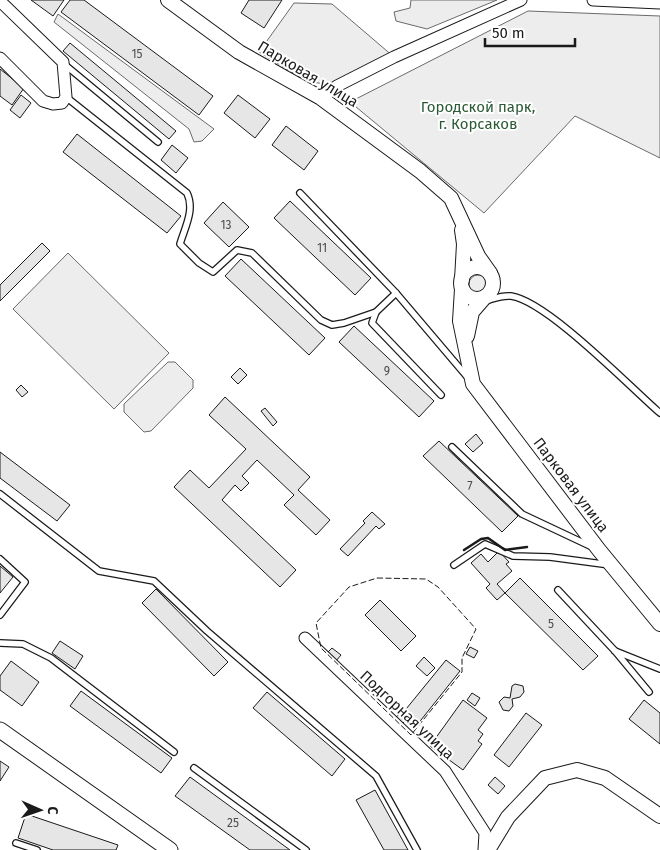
<svg xmlns="http://www.w3.org/2000/svg" width="660" height="850" font-family="'Fira Sans',sans-serif">
  <rect width="100%" height="100%" fill="#fff"/>
  <g fill="#ededed" stroke="#6a6a6a">
    <polygon points="411,0 497,0 427,29 396,21 394,12 410,8"/>
    <polygon points="294,3 332,4 394,57 337,86 306,81 259,52"/>
    <polygon points="528,11 660,16 660,158 575,116 484,213 350,102"/>
    <polygon points="58,14 214,129 202,141 194,142 189,129 54,22"/>
    <polygon points="68,253 169,353 114,409 13,309"/>
    <circle cx="478" cy="284" r="9"/>
    <polygon points="168,362 175,362 193,380 193,388 151,431 144,432 124,412 124,404"/>
  </g>
  <g fill="#e6e6e6" stroke="#1a1a1a">
    <polygon points="31,0 64,0 53,16"/>
    <polygon points="70,0 84,0 213,96 199,115 61,12"/>
    <polygon points="249,0 282,0 264,28 241,13"/>
    <polygon points="70,43 176,131 169,139 63,51"/>
    <polygon points="0,69 24,88 12,105 0,96"/>
    <polygon points="21,95 31,103 20,118 10,110"/>
    <polygon points="238,95 270,119 255,138 224,113"/>
    <polygon points="286,126 318,151 304,170 272,145"/>
    <polygon points="77,134 181,216 167,233 63,152"/>
    <polygon points="172,145 188,158 176,173 161,160"/>
    <polygon points="290,201 371,278 355,295 274,218"/>
    <polygon points="223,202 249,227 229,247 204,223"/>
    <polygon points="42,243 50,251 0,301 0,285"/>
    <polygon points="241,259 325,338 309,355 225,276"/>
    <polygon points="354,326 434,401 419,417 339,342"/>
    <polygon points="240,368 247,375 238,384 231,377"/>
    <polygon points="21,385 28,392 22,397 16,390"/>
    <polygon points="225,397 310,477 298,490 330,520 316,535 284,505 294,495 257,460 242,476 249,483 241,491 235,485 222,500 296,570 280,587 174,487 190,470 209,488 246,449 209,415"/>
    <polygon points="265,408 277,422 273,426 261,411"/>
    <polygon points="476,434 483,443 473,452 465,444"/>
    <polygon points="439,441 518,516 502,532 423,456"/>
    <polygon points="0,452 70,505 57,521 0,478"/>
    <polygon points="372,512 385,524 379,529 376,526 348,556 340,549 365,523 363,521"/>
    <polygon points="499,551 509,562 506,564 512,571 497,584 505,593 497,600 486,588 490,584 471,563 481,554 488,562"/>
    <polygon points="0,566 13,577 0,593"/>
    <polygon points="520,578 598,656 583,670 505,593"/>
    <polygon points="156,589 228,662 214,676 142,603"/>
    <polygon points="380,600 416,636 401,651 365,615"/>
    <polygon points="60,641 83,656 75,669 52,653"/>
    <polygon points="470,647 478,651 474,658 466,654"/>
    <polygon points="332,648 341,655 336,661 327,653"/>
    <polygon points="424,657 435,668 427,676 416,666"/>
    <polygon points="446,660 460,671 417,725 402,714"/>
    <polygon points="11,661 39,682 22,706 0,690 0,676"/>
    <polygon points="515,684 523,686 524,692 520,697 512,699 513,706 509,711 503,710 499,702 504,697 510,698 512,686"/>
    <polygon points="81,691 172,758 161,773 70,706"/>
    <polygon points="267,692 345,759 332,776 253,708"/>
    <polygon points="472,693 480,698 475,706 467,700"/>
    <polygon points="463,700 487,718 478,730 483,734 478,741 482,744 463,770 430,746"/>
    <polygon points="644,700 660,713 660,744 629,719"/>
    <polygon points="526,713 542,725 509,767 494,755"/>
    <polygon points="398,715 405,721 400,726 394,720"/>
    <polygon points="0,761 9,767 0,781"/>
    <polygon points="190,777 290,850 250,850 175,796"/>
    <polygon points="495,777 505,786 498,794 488,785"/>
    <polygon points="375,790 408,850 384,850 356,800"/>
    <polygon points="26,814 118,845 116,850 53,850 18,838"/>
  </g>
  <g fill="none" stroke-linecap="round" stroke-linejoin="round">
    <defs>
      <g id="service">
        <polyline points="64,64 158,142"/>
        <path d="M66,97L187,193C195,210 185,227 180,244L199,263L213,272L237,250L252,253L321,320L332,325L344,323L376,312"/>
        <polyline points="300,193 396,293 469,379"/>
        <polyline points="396,293 376,312 372,323 441,395"/>
        <path d="M485,301C493,299 501,295 511,296C547,301 629,386 660,413"/>
        <polyline points="452,447 522,514 590,546"/>
        <polyline points="0,494 99,571 154,581 207,631 376,776 417,850"/>
        <polyline points="0,559 25,582 0,615"/>
        <polyline points="454,565 485,544 513,556 550,557 610,565"/>
        <polyline points="558,590 615,651 649,692"/>
        <polyline points="0,643 23,644 51,658 174,752"/>
        <polyline points="615,651 660,669"/>
        <polyline points="194,768 306,850"/>
        <polyline points="16,843 37,850"/>
      </g>
      <g id="minor">
        <polyline points="593,0 660,3"/>
        <polyline points="0,1 63,62 66,97 62,103 53,104 43,101 0,58"/>
        <polyline points="321,98 337,86 394,57 521,0"/>
        <polyline points="305,638 445,771 485,833 484,850"/>
      </g>
      <g id="tertiary">
        <polyline points="168,0 239,52 321,98 420,171 451,198 478,256 490,273"/>
        <circle cx="477" cy="283" r="16"/>
        <polyline points="462,280 464,244 462,230"/>
        <polyline points="462,289 460,321 473,384 599,550 660,624"/>
        <polyline points="467,336 472,312 485,297"/>
        <polyline points="488,850 508,817 545,778 577,770 605,778 660,816"/>
      </g>
      <polyline id="secondary" points="0,730 170,850"/>
    </defs>
    <use href="#service" stroke="#1a1a1a" stroke-width="8"/>
    <use href="#minor" stroke="#1a1a1a" stroke-width="13"/>
    <use href="#tertiary" stroke="#1a1a1a" stroke-width="16"/>
    <use href="#secondary" stroke="#1a1a1a" stroke-width="17"/>
    <use href="#service" stroke="#fff" stroke-width="5.5"/>
    <use href="#minor" stroke="#fff" stroke-width="11"/>
    <use href="#tertiary" stroke="#fff" stroke-width="14"/>
    <use href="#secondary" stroke="#fff" stroke-width="15"/>
    <polygon stroke="#1a1a1a" stroke-width="1" stroke-dasharray="6 2.5" stroke-linecap="butt" points="377,578 426,579 438,587 476,629 462,658 462,672 411,735 321,648 316,623 349,587"/>
    <polyline stroke="#1a1a1a" stroke-width="2.5" points="464,550 481,539 488,538 505,550 527,547"/>
  </g>
  <g text-anchor="middle" dominant-baseline="central" stroke-width="4" stroke-linejoin="round" paint-order="stroke">
    <g font-size="12" fill="#4d4d4d">
      <text x="137" y="54">15</text>
      <text x="226" y="225">13</text>
      <text x="322" y="248">11</text>
      <text x="387" y="371">9</text>
      <text x="470" y="486">7</text>
      <text x="551" y="624">5</text>
      <text x="233" y="823">25</text>
    </g>
    <g font-size="15" fill="#1a1a1a" stroke="#fff">
      <text transform="translate(308 74) rotate(31)">Парковая улица</text>
      <text transform="translate(571 485) rotate(53)">Парковая улица</text>
      <text transform="translate(407 715) rotate(43)">Подгорная улица</text>
    </g>
    <g font-size="15" fill="#2b5a34" stroke="#fff">
      <text x="478" y="107">Городской парк,<tspan x="478" dy="17">г. Корсаков</tspan></text>
    </g>
  </g>
  <g transform="translate(40 810) rotate(92)" stroke="#ffffff" stroke-width="4" paint-order="stroke">
  <path d="M0-4L9 19L0 12L-9 19Z" fill="#1a1a1a"/>
  <text y="-8" font-size="14" font-weight="bold" text-anchor="middle" fill="#1a1a1a">С</text>
  </g>
  <path d="M485 38v8h90v-8" fill="none" stroke="#1a1a1a" stroke-width="2.5"/>
  <text x="492" y="38" font-size="15" fill="#1a1a1a" stroke="#ffffff" stroke-width="4" paint-order="stroke">50 m</text>
</svg>
